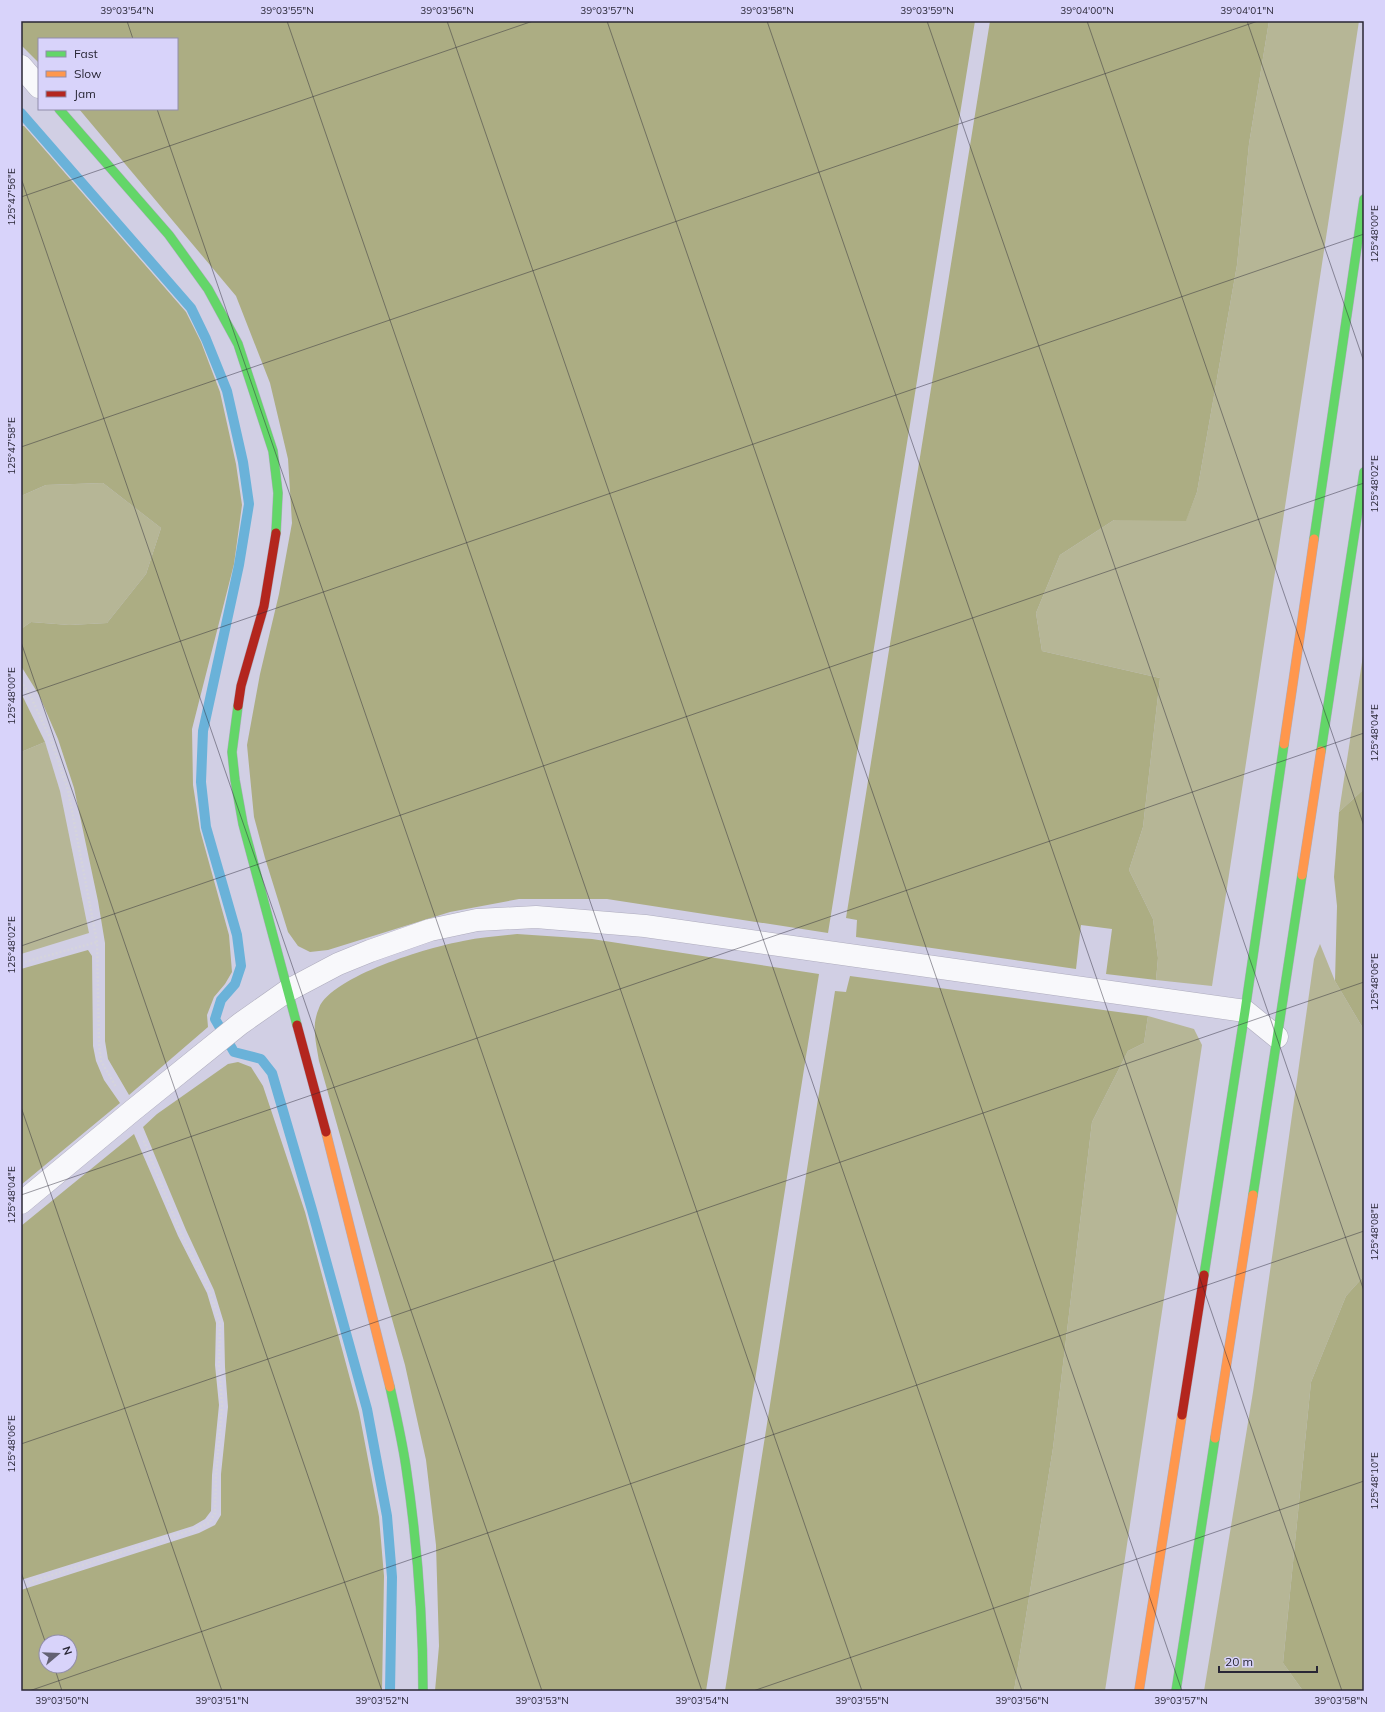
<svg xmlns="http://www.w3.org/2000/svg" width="1385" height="1712" font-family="Mulish,sans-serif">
  <rect width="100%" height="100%" fill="#d1cfe4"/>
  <g fill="#b6b696">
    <polygon points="1269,21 1359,21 1212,986 1156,980 1158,958 1153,919 1129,870 1143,827 1160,678 1042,651 1036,613 1060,555 1114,520 1186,520 1197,492 1237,265 1249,144"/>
    <polygon points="103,483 161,528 146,574 107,623 69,625 31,622 21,629 21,496 46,485"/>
    <polygon points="1364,649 1364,789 1339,812"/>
    <polygon points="45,742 60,791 89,933 21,954 21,752"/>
    <polygon points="1320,944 1335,981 1364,1030 1364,1276 1346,1296 1311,1382 1283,1663 1303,1691 1204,1691 1253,1392 1314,959"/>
    <polygon points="1148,1016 1194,1029 1202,1045 1105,1691 1014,1691 1053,1448 1092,1122 1128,1051 1144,1043"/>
  </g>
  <g fill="#acad83" fill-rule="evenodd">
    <polygon points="21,21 975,21 828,933 607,899 519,899 450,912 328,950 310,952 298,946 288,932 265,858 254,817 247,745 260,674 279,594 292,523 288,459 270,383 236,296 79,109 177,109 177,39 39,39 39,63 21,45"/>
    <polygon points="990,21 1269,21 1249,144 1237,265 1197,492 1186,521 1114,520 1060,555 1036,613 1042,651 1160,678 1143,827 1129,870 1153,919 1158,958 1156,980 1106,974 1112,929 1081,925 1076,969 856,937 857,920 846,918"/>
    <polygon points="21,126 24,126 186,312 201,342 220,392 236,464 242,505 234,564 192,729 193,785 200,830 229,935 232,972 225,984 214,997 207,1015 208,1027 129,1095 108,1059 105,1041 105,943 98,901 74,788 58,739 39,695 21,666 21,629 31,622 69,625 107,623 146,574 161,528 103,483 46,485 21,496"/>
    <polygon points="21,693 45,742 21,752"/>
    <polygon points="1364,789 1364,1030 1335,981 1337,906 1334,877 1339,812"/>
    <path d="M517,934L592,939L819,974L706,1691H435L439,1646L436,1545L426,1460L405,1365L319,1061C316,1042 311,1026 319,1008C332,976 429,947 463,941C481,937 499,936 517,934Z"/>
    <polygon points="88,950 92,956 93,1046 96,1061 104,1080 120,1103 21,1185 21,969"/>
    <polygon points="850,976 1148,1016 1144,1043 1128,1051 1092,1122 1053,1448 1014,1691 725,1691 835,991 846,992"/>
    <path d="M238,1062L251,1067L263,1086L305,1212L359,1412L379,1517L384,1576L382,1691H21V1590L199,1533L215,1525L221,1515V1474L228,1407L225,1367L224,1323L214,1290L186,1230L143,1127L157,1114L228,1064ZM46,1642H70V1666H46Z"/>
    <polygon points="134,1134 178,1236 207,1293 216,1323 215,1365 219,1405 212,1475 211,1511 205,1519 193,1526 21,1580 21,1226"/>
    <polygon points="1364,1276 1364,1691 1303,1691 1283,1663 1311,1382 1346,1296"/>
  </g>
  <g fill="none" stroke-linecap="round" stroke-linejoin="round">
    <polyline stroke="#6ab2d9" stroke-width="10" points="21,113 191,308 206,339 227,391 243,462 249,504 239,565 203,731 201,782 206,827 237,935 241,966 235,984 221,1000 215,1019 234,1052 261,1059 272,1073 312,1210 367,1409 387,1516 392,1577 390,1691"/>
    <defs>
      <g id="street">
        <polyline points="21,66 39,87"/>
        <polyline points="21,1203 132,1111 240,1024 287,991 338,964 370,951 430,930 477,920 536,917 645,926 1245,1011 1277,1037"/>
      </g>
      <g id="fast">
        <polyline points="59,109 169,235 208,289 238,344 273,451 278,493 276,533"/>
        <polyline points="1314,539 1364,199"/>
        <polyline points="238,706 232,752 235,780 243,824 297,1025"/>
        <polyline points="1321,751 1364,472"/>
        <polyline points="1253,1195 1302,875"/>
        <polyline points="1204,1275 1245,1011 1284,744"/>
        <path d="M390,1387C396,1414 402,1440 406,1467C417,1541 423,1616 423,1691"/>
        <polyline points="1176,1691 1215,1438"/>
      </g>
      <g id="slow">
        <polyline points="1284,744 1314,539"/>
        <polyline points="1302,875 1321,751"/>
        <polyline points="326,1132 390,1387"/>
        <polyline points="1215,1438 1253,1195"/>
        <polyline points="1139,1691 1182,1415"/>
      </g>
      <g id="jam">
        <polyline points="238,706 241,686 264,606 276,533"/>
        <polyline points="297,1025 326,1132"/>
        <polyline points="1182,1415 1204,1275"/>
      </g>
    </defs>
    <use href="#street" stroke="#aeacbd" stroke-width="23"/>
    <use href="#fast" stroke="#aeacbd" stroke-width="10"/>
    <use href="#slow" stroke="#aeacbd" stroke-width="10"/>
    <use href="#jam" stroke="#aeacbd" stroke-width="10"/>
    <g stroke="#d5d4dc" stroke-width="2.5" stroke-dasharray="2 2" stroke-linecap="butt">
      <polyline points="21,681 31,697 51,740 68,790 97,942 99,1046 101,1061 116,1087"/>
      <polyline points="21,963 97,942"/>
      <polyline points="21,1585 192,1530 209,1523 215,1513 216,1475 222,1405 219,1366 220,1324 210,1292 181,1234 143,1139"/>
    </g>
    <use href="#street" stroke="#f8f8fb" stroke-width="22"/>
    <use href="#fast" stroke="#63d668" stroke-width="9"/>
    <use href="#slow" stroke="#ff974d" stroke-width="9"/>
    <use href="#jam" stroke="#b3261e" stroke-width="9"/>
  </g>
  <path fill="none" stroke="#282635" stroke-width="1" stroke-opacity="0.45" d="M127,21L133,39M287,21L862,1691M447,21L1022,1691M607,21L1182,1691M767,21L1342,1691M927,21L1364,1291M1087,21L1364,826M1247,21L1364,362M157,109L702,1691M21,178L542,1691M21,197L533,21M21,447L1258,21M21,642L382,1691M21,696L1364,234M21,946L1364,483M21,1107L222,1691M21,1195L1364,733M21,1444L1364,982M21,1572L46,1644M54,1666L62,1691M29,1691L1364,1231M753,1691L1364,1481"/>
  <rect width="1385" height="1712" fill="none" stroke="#d8d3fa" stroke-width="44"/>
  <rect x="38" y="38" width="140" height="72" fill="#d8d3fa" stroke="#928eab"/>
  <rect x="46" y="51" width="20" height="6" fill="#63d668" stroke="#928eab"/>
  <text x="74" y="58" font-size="12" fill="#282635">Fast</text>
  <rect x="46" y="71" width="20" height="6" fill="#ff974d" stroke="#928eab"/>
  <text x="74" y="78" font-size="12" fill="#282635">Slow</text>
  <rect x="46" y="91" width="20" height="6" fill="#b3261e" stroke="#928eab"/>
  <text x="74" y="98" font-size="12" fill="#282635">Jam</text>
  <g transform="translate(58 1654) rotate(71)"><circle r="19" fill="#d8d3fa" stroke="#928eab"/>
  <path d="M0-3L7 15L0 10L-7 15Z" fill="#636172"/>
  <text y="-6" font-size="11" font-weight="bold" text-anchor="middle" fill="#282635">N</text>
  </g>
  <path d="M1219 1666v6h98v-6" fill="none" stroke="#282635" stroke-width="2"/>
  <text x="1225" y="1666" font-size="12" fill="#282635" stroke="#d8d3fa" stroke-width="3" paint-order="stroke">20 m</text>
  <rect x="22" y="22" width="1341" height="1668" fill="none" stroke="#282635" stroke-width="1.5"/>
  <g font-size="10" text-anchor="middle" fill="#282635">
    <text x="127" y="14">39°03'54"N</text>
    <text x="287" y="14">39°03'55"N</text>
    <text x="447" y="14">39°03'56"N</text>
    <text x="607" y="14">39°03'57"N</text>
    <text x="767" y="14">39°03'58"N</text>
    <text x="927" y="14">39°03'59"N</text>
    <text x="1087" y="14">39°04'00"N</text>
    <text x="1247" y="14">39°04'01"N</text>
    <text transform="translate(11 197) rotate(-90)" y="4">125°47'56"E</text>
    <text transform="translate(1374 234) rotate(-90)" y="4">125°48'00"E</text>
    <text transform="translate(11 446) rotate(-90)" y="4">125°47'58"E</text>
    <text transform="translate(1374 484) rotate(-90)" y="4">125°48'02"E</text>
    <text transform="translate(11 696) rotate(-90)" y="4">125°48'00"E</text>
    <text transform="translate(1374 733) rotate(-90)" y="4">125°48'04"E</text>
    <text transform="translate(11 945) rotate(-90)" y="4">125°48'02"E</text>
    <text transform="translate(1374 982) rotate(-90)" y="4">125°48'06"E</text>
    <text transform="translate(11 1195) rotate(-90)" y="4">125°48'04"E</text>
    <text transform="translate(1374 1232) rotate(-90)" y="4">125°48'08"E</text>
    <text transform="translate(11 1444) rotate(-90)" y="4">125°48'06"E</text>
    <text transform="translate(1374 1481) rotate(-90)" y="4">125°48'10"E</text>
    <text x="62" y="1704">39°03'50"N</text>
    <text x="222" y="1704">39°03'51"N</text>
    <text x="382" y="1704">39°03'52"N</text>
    <text x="542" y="1704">39°03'53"N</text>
    <text x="702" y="1704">39°03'54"N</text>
    <text x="862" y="1704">39°03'55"N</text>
    <text x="1022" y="1704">39°03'56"N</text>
    <text x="1181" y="1704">39°03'57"N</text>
    <text x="1341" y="1704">39°03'58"N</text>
  </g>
</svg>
